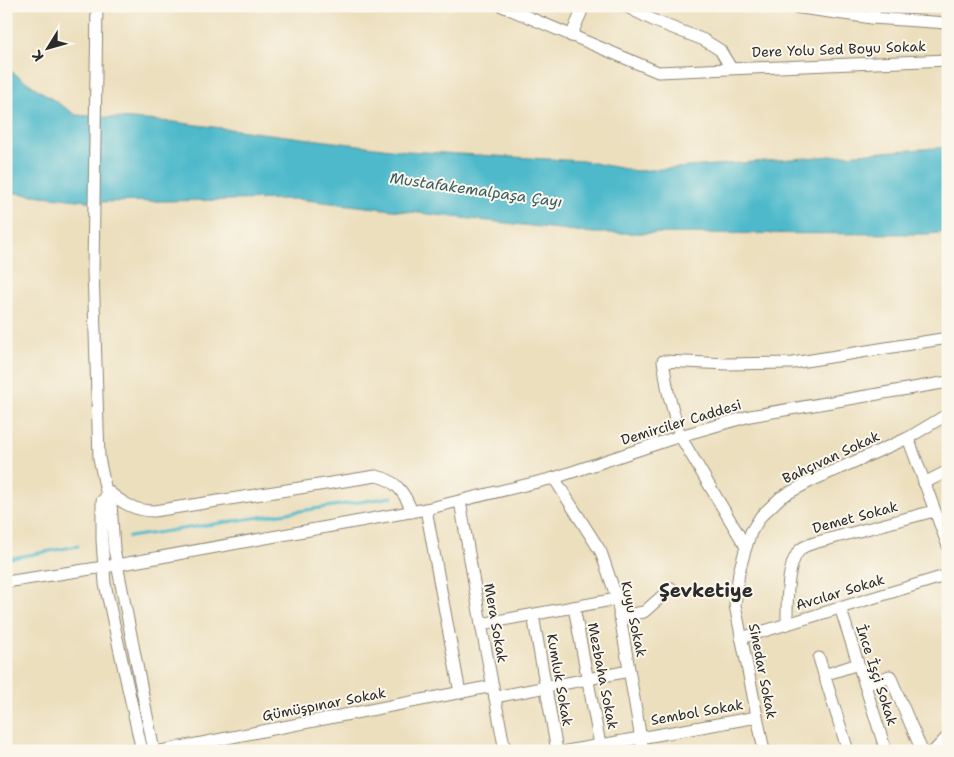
<svg xmlns="http://www.w3.org/2000/svg" width="954" height="757" font-family="'Shantell Sans',sans-serif">
  <rect width="100%" height="100%" fill="#fbf7ec"/>
  <filter id="ink" filterUnits="userSpaceOnUse"><feTurbulence type="fractalNoise" baseFrequency=".02" numOctaves="2"/><feDisplacementMap in="SourceGraphic" scale="10" xChannelSelector="R" yChannelSelector="G"/><feConvolveMatrix kernelMatrix="1 2 1 2 8 2 1 2 1" color-interpolation-filters="sRGB"/></filter>
  <filter id="wash" filterUnits="userSpaceOnUse"><feTurbulence type="fractalNoise" baseFrequency=".0096" numOctaves="4" result="noise"/><feDisplacementMap in="SourceGraphic" scale="20" xChannelSelector="R" yChannelSelector="G"/><feGaussianBlur stdDeviation="1.12" result="paint"/><feColorMatrix in="noise" values="0 0 0 0 0 0 0 0 0 0 0 0 0 0 0 0 0 1.4 0 .05"/><feComposite in="paint" operator="in"/></filter>
  <g filter="url(#wash)">
    <rect width="100%" height="100%" fill="#ecdfbe"/>
    <polygon fill="#4eb9cb" stroke="#3c727b" points="6,68 76,115 173,122 407,151 583,161 636,171 948,147 948,232 927,234 593,233 297,199 96,202 6,192"/>
    <g fill="none" stroke-linecap="round" stroke-linejoin="round">
      <g stroke="#4eb9cb" stroke-width="3">
        <polyline points="129,537 392,497"/>
        <polyline points="6,559 78,546"/>
      </g>
    </g>
  </g>
  <g filter="url(#ink)">
    <g fill="none" stroke-linecap="round" stroke-linejoin="round">
      <defs>
        <g id="minor">
          <polyline points="97,6 93,270 99,458 107,496 111,503 114,549 154,751"/>
          <polyline points="502,6 658,72 948,60"/>
          <polyline points="625,6 655,21 704,40 720,50 731,68"/>
          <polyline points="787,6 872,18 948,23"/>
          <polyline points="872,18 876,6"/>
          <polyline points="571,36 584,6"/>
          <polyline points="908,438 948,546"/>
          <polyline points="554,478 601,552 617,599 643,751"/>
          <polyline points="924,483 948,471"/>
          <path d="M108,491C122,503 135,511 154,511L376,476C396,480 405,493 412,512"/>
          <polyline points="107,496 102,501 102,540 105,584 142,751"/>
          <polyline points="460,501 481,624 505,751"/>
          <polyline points="426,509 460,693"/>
          <polyline points="746,547 751,532 761,516 781,497 813,480 908,438 948,414"/>
          <polyline points="6,582 117,565 426,509 554,478 680,436 750,416 948,382"/>
          <polyline points="574,607 601,750"/>
          <polyline points="840,607 886,751"/>
          <polyline points="533,615 557,751"/>
          <polyline points="619,616 644,612 671,588"/>
          <polyline points="481,624 617,599"/>
          <path d="M787,624C787,605 786,564 800,550C803,546 809,545 814,543L934,511"/>
          <polyline points="741,638 948,575"/>
          <polyline points="819,658 848,751"/>
          <polyline points="824,675 858,664"/>
          <polyline points="865,685 890,676 922,751"/>
          <polyline points="495,697 629,671"/>
          <polyline points="161,751 493,686"/>
          <polyline points="567,751 757,717"/>
          <polyline points="764,751 735,605 739,572 746,547 680,436 668,392 663,361 728,364 793,363 948,338"/>
          <polyline points="934,751 948,736"/>
        </g>
      </defs>
      <use href="#minor" stroke="#8c8574" stroke-width="13"/>
      <use href="#minor" stroke="#fff" stroke-width="11"/>
    </g>
  </g>
  <g text-anchor="middle" dominant-baseline="central" stroke-width="4" stroke-linejoin="round" paint-order="stroke">
    <g font-size="14" fill="#2b2b2b" stroke="#fbf7ec">
      <text transform="translate(839 49) rotate(-2)">Dere Yolu Sed Boyu Sokak</text>
      <text transform="translate(681 422) rotate(-17)">Demirciler Caddesi</text>
      <text transform="translate(831 457) rotate(-25)">Bahçıvan Sokak</text>
      <text transform="translate(855 517) rotate(-15)">Demet Sokak</text>
      <text transform="translate(840 592) rotate(-17)">Avcılar Sokak</text>
      <text transform="translate(634 619) rotate(78)">Kuyu Sokak</text>
      <text transform="translate(496 623) rotate(80)">Mera Sokak</text>
      <text transform="translate(763 671) rotate(79)">Sinedar Sokak</text>
      <text transform="translate(877 675) rotate(72)">İnce İşçi Sokak</text>
      <text transform="translate(603 676) rotate(79)">Mezbaha Sokak</text>
      <text transform="translate(560 680) rotate(80)">Kumluk Sokak</text>
      <text transform="translate(324 704) rotate(-11)">Gümüşpınar Sokak</text>
      <text transform="translate(697 712) rotate(-10)">Sembol Sokak</text>
    </g>
    <g font-size="15" font-style="italic" fill="#375d63" stroke="#fbf7ec">
      <text transform="translate(476 190) rotate(8)">Mustafakemalpaşa Çayı</text>
    </g>
    <g font-size="19" font-weight="bold" fill="#2b2b2b" stroke="#fbf7ec">
      <text x="706" y="590">Şevketiye</text>
    </g>
  </g>
  <rect width="954" height="757" fill="none" stroke="#fbf7ec" stroke-width="25"/>
  <g transform="translate(48 48) rotate(233)" stroke="#fbf7ec" stroke-width="4" paint-order="stroke">
  <path d="M0-4L9 19L0 12L-9 19Z" fill="#2b2b2b"/>
  <text y="-8" font-size="14" font-weight="bold" text-anchor="middle" fill="#2b2b2b">K</text>
  </g>
</svg>
